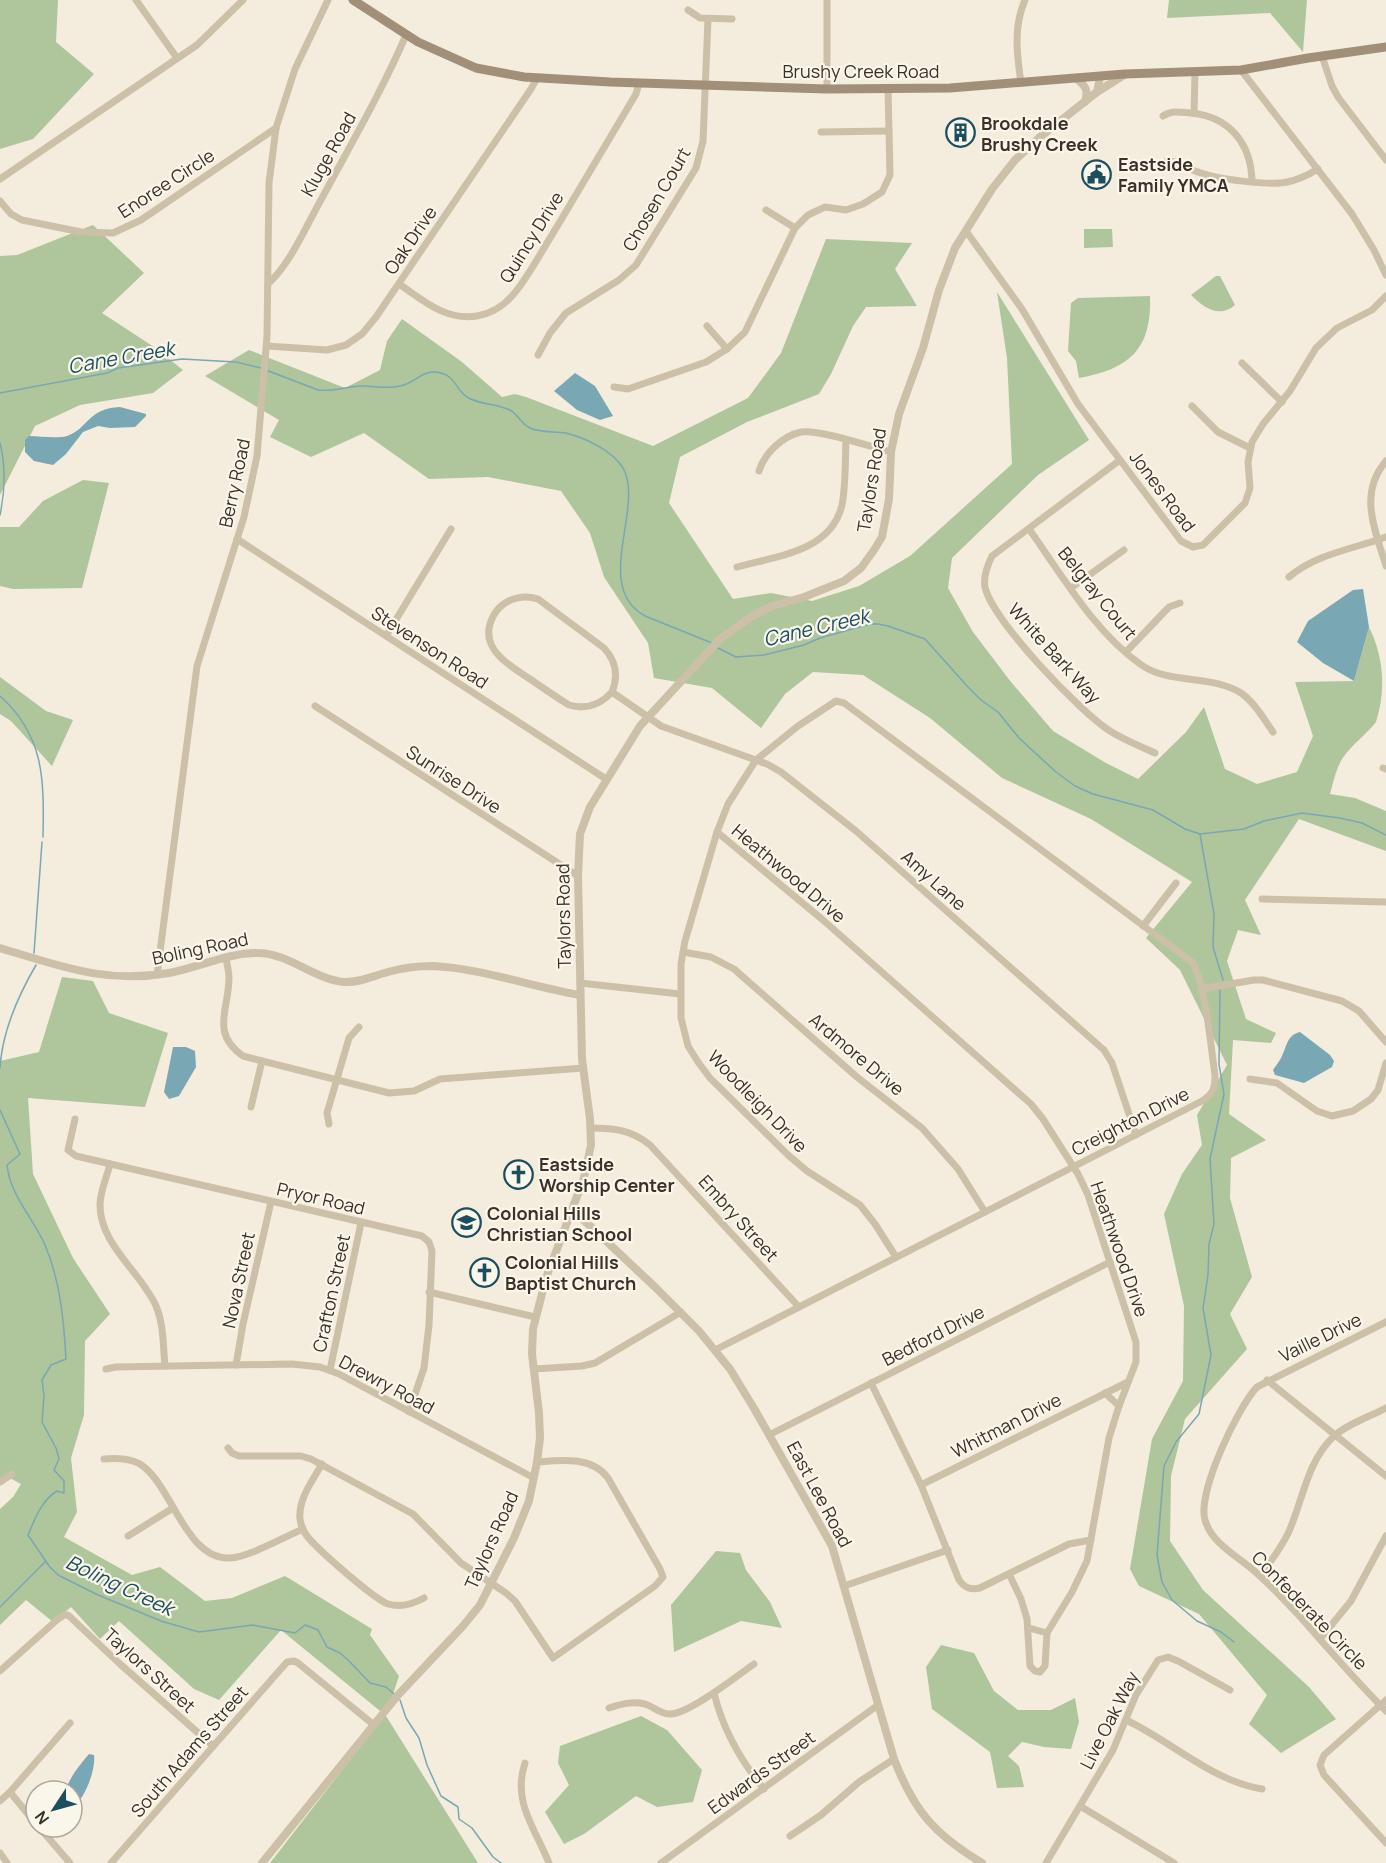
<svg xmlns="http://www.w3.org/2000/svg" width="1386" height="1863" font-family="Manrope,sans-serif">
  <rect width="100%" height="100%" fill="#f4eddd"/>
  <g fill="#afc59c">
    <polygon points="0,0 58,0 56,42 94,74 33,139 0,149"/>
    <polygon points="1169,0 1307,0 1303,52 1270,13 1167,18"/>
    <polygon points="93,225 144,273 102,313 154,347 183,370 153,393 80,405 35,426 0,495 0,256 17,255"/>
    <polygon points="1084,229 1112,229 1113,247 1084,248"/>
    <path d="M826,239L912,243L895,269L917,306L866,307L853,326L831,374L819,394L747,422L680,457L669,503L733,599L771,593L812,601L859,586L910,556L1012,464L1007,358L997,292L1089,440L1038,475L952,558L948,588L973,632L1011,682L1053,731L1106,763L1138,779L1186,732L1204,707L1225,769L1257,784L1297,772L1313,736L1295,682L1354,681L1369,627C1384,657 1386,691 1376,722C1366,735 1351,745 1342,759C1336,769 1333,783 1330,794L1355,798L1386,811V851L1299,819L1245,900L1261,935L1238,930L1227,961L1246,1019L1276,1033L1271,1043L1233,1040L1229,1114L1266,1140L1231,1158L1230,1198L1252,1277L1230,1314L1247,1349L1185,1419L1171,1476L1170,1541L1203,1590L1309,1687L1336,1719L1281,1753L1249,1724L1267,1695L1199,1614L1139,1586L1130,1569L1152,1439L1183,1381L1184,1306L1164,1214L1182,1174L1202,1145L1197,1115L1227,1065L1180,970L1146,938L1192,882L1091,819L1002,778L930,718L863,675L813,672L785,694L761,728L712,688L654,678L648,643L604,577L590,533L561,491L488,477L429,479L364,433L311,457L270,437L279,420L205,376L249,350L345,388L380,370L387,341L402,319L462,362L502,397L515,394L526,397L653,446L748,398L781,353Z"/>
    <path d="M1216,276H1220L1235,305C1219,319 1203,307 1191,295Z"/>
    <path d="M1150,296C1152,350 1129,369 1079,378L1076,361L1068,351L1071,303L1078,298Z"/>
    <polygon points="83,480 109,483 82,588 13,589 0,586 0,527 19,527 43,501"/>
    <polygon points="0,677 46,711 73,720 52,766 11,721 0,714"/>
    <polygon points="62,977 93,981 109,1013 168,1033 145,1107 28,1098 33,1174 73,1258 110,1314 85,1341 84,1415 71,1458 77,1512 64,1537 132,1575 160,1567 205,1601 232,1598 285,1576 372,1629 370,1635 399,1676 386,1716 478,1863 270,1863 385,1715 281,1630 219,1700 194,1689 119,1621 100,1639 71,1607 53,1622 26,1600 0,1625 0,1509 13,1497 21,1484 6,1476 0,1480 0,1061 39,1052"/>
    <polygon points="716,1551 740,1553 746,1570 770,1602 782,1628 741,1621 674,1652 671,1605"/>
    <polygon points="941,1645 974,1653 994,1691 1018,1710 1051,1710 1075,1698 1079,1722 1071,1749 1044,1747 1022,1742 1008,1756 1019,1766 1024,1787 997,1788 990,1752 932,1709 926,1667"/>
    <polygon points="641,1716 667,1730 702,1770 693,1802 657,1807 636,1796 584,1834 564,1844 545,1812 569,1785 558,1763 560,1746"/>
  </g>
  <g fill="#7aa7b4">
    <polygon points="575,373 595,386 613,416 600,420 577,410 554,391"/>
    <path d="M120,407L146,414V416L135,427L110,428L98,426L83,432L66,454L53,465L34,461L25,452V440L29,436C40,436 56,439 67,436C88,429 88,408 120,407Z"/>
    <polygon points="1363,589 1369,627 1354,681 1323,663 1297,642 1308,621 1353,590"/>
    <path d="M1300,1032L1330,1055L1334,1061L1332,1067L1304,1083L1275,1075L1273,1070C1276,1065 1280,1061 1282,1056C1287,1046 1287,1035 1300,1032Z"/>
    <polygon points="173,1047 186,1047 195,1051 196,1067 179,1096 169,1099 164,1092"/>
    <path d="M89,1754L94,1755C96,1768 86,1795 77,1803L72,1800V1791H66C69,1777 80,1765 89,1754Z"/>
  </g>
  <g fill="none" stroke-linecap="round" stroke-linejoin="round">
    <g stroke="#7aa7b4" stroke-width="1.5">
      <path d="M266,370L318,390C333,392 348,386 363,386C375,386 388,389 400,386C416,383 423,368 441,373C455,376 456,390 467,397C479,405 496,403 510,410C518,414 521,424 530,428C541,433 554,431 566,433C585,438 612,450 623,468C645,507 592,587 645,616L712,643"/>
      <polyline points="0,393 107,373 118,368 182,359 236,362 261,368"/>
      <path d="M0,443C6,467 5,491 0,515"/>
      <polyline points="718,648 736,657 764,655 804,645 820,638 870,624 878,624 888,626 925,639 968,687 981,700 998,712 1019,738 1056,772 1075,786 1093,794 1153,810 1185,829 1200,834 1244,829 1264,821 1302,813 1340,818 1362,823 1386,835"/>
      <path d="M0,696C45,736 44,781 43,837"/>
      <polyline points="1200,834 1214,914 1213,947 1223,980"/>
      <polyline points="34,953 42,842"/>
      <polyline points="1220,990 1219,1064 1224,1094 1210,1159 1214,1224 1209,1244 1208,1275 1203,1308 1211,1355 1199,1414 1176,1442 1164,1466 1157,1555 1162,1582 1172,1600 1197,1621 1221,1632 1234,1642"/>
      <path d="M0,1068C2,1032 18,996 36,965"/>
      <path d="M0,1110L20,1154L7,1165C10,1195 33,1218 45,1245C60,1280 64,1321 66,1359L51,1365L42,1380L44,1396L42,1422L56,1448L59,1459L54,1470L64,1481V1493L57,1491C41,1501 35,1519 28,1535L49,1566L58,1575L96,1594L161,1621L199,1632L253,1625L295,1633L305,1625L318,1630L327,1647L340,1653L349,1661L370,1683L386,1687L394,1694"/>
      <polyline points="0,1607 46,1561"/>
      <polyline points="400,1700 406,1718 419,1738 427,1765 441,1796 458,1807 459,1819 472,1828 493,1857 501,1863"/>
    </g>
    <g stroke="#cdc0a8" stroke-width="7">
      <polyline points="136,0 177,58"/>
      <polyline points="827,0 827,89"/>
      <polyline points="688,10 700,18 732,19"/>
      <polyline points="1322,56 1332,86 1338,97 1386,160"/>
      <polyline points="1241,70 1352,214 1374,250 1386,275"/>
      <path d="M1021,83C1017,55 1013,27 1025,0"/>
      <polyline points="1194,113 1195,73"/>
      <path d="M1163,116C1172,110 1180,112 1190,113C1229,116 1251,143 1252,181"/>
      <polyline points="821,132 889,131"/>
      <path d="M1167,161C1179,160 1187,169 1198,172C1216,179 1269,186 1287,182C1298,180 1308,175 1318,169"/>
      <polyline points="0,179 197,45 243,0"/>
      <polyline points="0,201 11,214 22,220 81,232 113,233 141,220 276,128"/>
      <polyline points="766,210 795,228"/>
      <polyline points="966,231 1022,309 1078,404 1181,541 1193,547 1203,545 1245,503 1250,488 1248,462 1252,442 1263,424 1290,391 1316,348 1337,328 1372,310 1386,296"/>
      <path d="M269,283C292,261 306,226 322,198C351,144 382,91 406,35"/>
      <path d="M399,284C423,300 445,321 477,316C490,314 503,306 512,296C528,278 539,255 552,235C580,188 608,141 636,94L639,83"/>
      <polyline points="707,326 727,349"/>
      <polyline points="267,346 327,350 346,345 362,334 376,317 531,89 537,78"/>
      <polyline points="538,355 550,333 566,313 619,280 636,265 696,168 703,141 708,19"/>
      <polyline points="1242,363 1282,402"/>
      <polyline points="614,387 628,389 706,362 727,349 745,332 795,228 808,215 825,207 846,210 863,204 882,192 890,175 888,89"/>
      <polyline points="1192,406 1218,432 1250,448"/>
      <path d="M1120,460L992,556C987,566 983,576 985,587C992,620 1080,712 1110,731C1124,740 1140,746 1155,753"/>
      <path d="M1386,461C1358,493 1375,530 1386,566"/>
      <path d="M759,471C764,454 782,436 801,432C819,429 871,447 891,452"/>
      <path d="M1029,529C1062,575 1093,630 1140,664C1168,685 1211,674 1241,693C1254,702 1264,719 1273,732"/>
      <polyline points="237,539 606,779"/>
      <path d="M737,567C776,556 831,552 842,505C846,485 845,461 846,440"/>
      <path d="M1289,577C1316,554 1353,549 1386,537"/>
      <polyline points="1071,588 1124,550"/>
      <polyline points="386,636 451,529"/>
      <polyline points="1126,652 1169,607 1180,603"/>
      <path d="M612,692C619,675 616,661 604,648L538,599C525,595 510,597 499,608C495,612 492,618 490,624C482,651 512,667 530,679C543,688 556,697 569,705C586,710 600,705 612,692L661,726L767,764L781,772L856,831L1104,1050L1112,1063L1136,1135"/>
      <polyline points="315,706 578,876"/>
      <polyline points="1383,768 1386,769"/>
      <polyline points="717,832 823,920 1031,1104 1043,1119 1078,1174 1088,1195 1136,1342 1136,1362 1119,1406 1109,1438 1087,1561 1072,1592 1047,1633 1045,1666 1040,1672 1035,1671 1030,1666 1027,1619 1021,1599 1009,1574"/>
      <polyline points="1262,899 1386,902"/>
      <polyline points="1143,926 1176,883"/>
      <polyline points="683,952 711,957 734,969 857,1077 922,1128 958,1169 985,1212"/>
      <path d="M226,958C227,965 229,971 229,978C229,1009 210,1033 243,1056L389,1093L414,1091L440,1079L583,1068"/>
      <polyline points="157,975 197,666 244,517 257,456 267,336 269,183 276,128 295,69 328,0"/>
      <polyline points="580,983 680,994"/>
      <polyline points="1201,989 1254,980 1263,980 1342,1001 1359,1011 1386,1042"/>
      <polyline points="1250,1079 1277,1083 1317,1111 1332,1116 1353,1111 1371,1099 1378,1090 1386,1063"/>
      <polyline points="251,1107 262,1061"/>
      <polyline points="75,1119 68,1150 76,1156 422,1236 429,1242 432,1251 429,1325 424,1368 409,1412"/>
      <polyline points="329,1124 327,1113 349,1038 359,1027"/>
      <path d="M591,1128C614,1128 632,1130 650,1145L799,1307"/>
      <path d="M110,1164C107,1177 100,1191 100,1205C100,1245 141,1272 156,1306C164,1325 163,1346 165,1366"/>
      <polyline points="429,1292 535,1317"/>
      <path d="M1386,1322L1257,1387C1238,1407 1197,1492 1205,1520C1211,1542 1235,1555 1252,1569C1270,1584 1287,1603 1303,1620C1330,1651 1357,1682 1386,1711"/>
      <path d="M715,1350L1202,1101C1214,1093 1215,1088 1215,1075C1211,1048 1205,981 1192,962L844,703L836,701L798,726L756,760L728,804L717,832L685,941L681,964V1018L688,1046L698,1062L710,1078L788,1155L807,1171L860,1205L875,1224L896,1257"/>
      <polyline points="236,1365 243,1324 271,1202"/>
      <polyline points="106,1369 116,1367 292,1364 320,1367 339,1374 534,1478"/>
      <polyline points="534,1369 582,1366 595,1363 681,1312"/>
      <polyline points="330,1370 361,1223"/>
      <polyline points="1267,1380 1386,1476"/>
      <path d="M871,1383L921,1485L959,1580C965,1588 970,1590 980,1588L1069,1544L1091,1540"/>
      <polyline points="1105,1393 1119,1406"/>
      <polyline points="769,1435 1110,1262"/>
      <path d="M228,1448L232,1453L239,1456H301L311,1459L413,1514L461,1563L506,1593L515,1601L553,1658L655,1586L663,1577L660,1569L608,1478C592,1456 561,1460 537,1462"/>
      <path d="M104,1459C117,1458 129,1458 140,1464C172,1484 185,1560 230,1558C249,1557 284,1537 303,1529"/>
      <path d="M322,1464C313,1480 298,1499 300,1519C301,1525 303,1531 307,1536C317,1549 374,1599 388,1604C401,1608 413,1604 424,1598"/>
      <polyline points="0,1482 12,1474"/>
      <polyline points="921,1485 1128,1382"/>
      <polyline points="128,1536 173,1508"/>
      <path d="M1260,1576C1271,1561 1283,1546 1290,1529C1303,1498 1308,1461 1333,1437C1345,1425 1371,1416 1386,1408"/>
      <polyline points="844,1586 948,1550"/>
      <polyline points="1029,1628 1047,1633"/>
      <polyline points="1320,1639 1351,1601 1386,1536"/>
      <polyline points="0,1671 58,1619 64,1615 68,1615 120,1664 213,1746"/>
      <path d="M714,1693C723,1730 740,1760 764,1789"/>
      <polyline points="1386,1700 1324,1755 1320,1765 1324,1775 1386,1843"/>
      <path d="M609,1708C621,1704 632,1701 645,1704C654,1707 662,1715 671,1714C690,1713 737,1676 754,1664"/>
      <path d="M1126,1720C1171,1741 1212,1781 1262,1789"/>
      <path d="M525,1763C512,1802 535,1828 549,1863"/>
      <polyline points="10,1792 36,1824"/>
      <polyline points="0,1801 10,1792 70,1723"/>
      <polyline points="1080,1806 1174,1863"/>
      <polyline points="39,1827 70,1863"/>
      <polyline points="790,1836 821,1815 859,1782 894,1759"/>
      <polyline points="0,1853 7,1863"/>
      <polyline points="111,1863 287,1662 294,1661 298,1663 374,1725"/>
      <polyline points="661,1863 878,1705"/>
      <polyline points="1046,1863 1113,1750 1136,1695 1158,1660 1168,1657 1178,1661 1230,1690"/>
    </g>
    <g stroke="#cdc0a8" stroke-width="8">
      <path d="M1076,78C1085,86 1089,89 1085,102"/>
      <polyline points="1097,92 1124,75"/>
      <path d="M0,948C60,966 105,984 169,973C196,968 231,952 258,953C288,953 314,979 344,982C359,983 373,976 388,972C402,968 417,966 433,966C479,968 533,987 580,995"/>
      <path d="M572,1209L655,1287L699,1331L730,1369L755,1410L832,1546L894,1759C914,1811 934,1834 982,1863"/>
      <polyline points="262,1863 398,1695 463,1626 480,1605 514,1538 529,1501 537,1462 540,1438 539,1413 532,1354 533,1329 546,1278 584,1178 591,1145 590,1119 582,1059 578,876 580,834 590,807 640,726 720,639 752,616 772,606 804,597 844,581 861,568 874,550 882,537 889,499 891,452 899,414 923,348 939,290 955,248 992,189 1015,160 1040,137 1097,92 1100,77"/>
    </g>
    <polyline stroke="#a18f79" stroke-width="9" points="353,0 418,42 476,68 524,77 610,82 827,89 950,88 1125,74 1241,70 1308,58 1386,47"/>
  </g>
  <defs>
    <symbol id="building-ring" viewBox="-11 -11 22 22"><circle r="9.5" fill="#fbf6ea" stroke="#1b4e5f" stroke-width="1.5"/><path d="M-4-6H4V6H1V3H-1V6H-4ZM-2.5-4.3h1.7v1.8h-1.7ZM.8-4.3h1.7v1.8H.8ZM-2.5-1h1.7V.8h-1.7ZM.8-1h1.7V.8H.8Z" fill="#1b4e5f"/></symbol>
    <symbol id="civic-ring" viewBox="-11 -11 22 22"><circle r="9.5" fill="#fbf6ea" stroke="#1b4e5f" stroke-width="1.5"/><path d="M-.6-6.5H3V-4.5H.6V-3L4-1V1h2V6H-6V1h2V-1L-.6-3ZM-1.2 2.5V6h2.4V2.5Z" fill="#1b4e5f"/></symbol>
    <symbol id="church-ring" viewBox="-11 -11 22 22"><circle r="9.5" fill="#fbf6ea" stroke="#1b4e5f" stroke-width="1.5"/><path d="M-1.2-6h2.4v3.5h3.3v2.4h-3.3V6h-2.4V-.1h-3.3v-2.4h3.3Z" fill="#1b4e5f"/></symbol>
    <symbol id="school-ring" viewBox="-11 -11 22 22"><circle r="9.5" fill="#fbf6ea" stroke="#1b4e5f" stroke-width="1.5"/><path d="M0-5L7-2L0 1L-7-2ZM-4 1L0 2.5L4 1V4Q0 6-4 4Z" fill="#1b4e5f"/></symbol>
  </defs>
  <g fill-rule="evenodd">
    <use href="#building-ring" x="944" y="116" width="33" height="33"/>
    <use href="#civic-ring" x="1080" y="158" width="33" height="33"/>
    <use href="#church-ring" x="502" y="1158" width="33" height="33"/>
    <use href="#school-ring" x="450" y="1206" width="33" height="33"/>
    <use href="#church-ring" x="468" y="1256" width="33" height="33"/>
  </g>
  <g text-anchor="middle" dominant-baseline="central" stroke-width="4.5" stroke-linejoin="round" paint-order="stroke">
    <g font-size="18" fill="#3a3129" stroke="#fbf6ea">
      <text x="861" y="71">Brushy Creek Road</text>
      <text transform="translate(328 154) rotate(-61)">Kluge Road</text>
      <text transform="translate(166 183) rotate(-33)">Enoree Circle</text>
      <text transform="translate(656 199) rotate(-60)">Chosen Court</text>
      <text transform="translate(531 237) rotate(-58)">Quincy Drive</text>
      <text transform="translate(410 240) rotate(-56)">Oak Drive</text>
      <text transform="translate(871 480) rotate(-81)">Taylors Road</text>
      <text transform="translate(234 483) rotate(-78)">Berry Road</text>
      <text transform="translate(1163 491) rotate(53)">Jones Road</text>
      <text transform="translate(1098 593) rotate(51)">Belgray Court</text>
      <text transform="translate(430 647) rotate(33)">Stevenson Road</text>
      <text transform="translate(1055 653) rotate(48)">White Bark Way</text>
      <text transform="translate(454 779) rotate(33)">Sunrise Drive</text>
      <text transform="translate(789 873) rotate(40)">Heathwood Drive</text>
      <text transform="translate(934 880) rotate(42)">Amy Lane</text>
      <text transform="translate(563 916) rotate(-91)">Taylors Road</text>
      <text transform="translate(200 948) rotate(-12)">Boling Road</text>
      <text transform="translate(857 1054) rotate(40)">Ardmore Drive</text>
      <text transform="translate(758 1101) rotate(46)">Woodleigh Drive</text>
      <text transform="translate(1130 1121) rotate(-27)">Creighton Drive</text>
      <text transform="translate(321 1198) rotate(13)">Pryor Road</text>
      <text transform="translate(739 1218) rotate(48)">Embry Street</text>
      <text transform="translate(1120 1249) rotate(71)">Heathwood Drive</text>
      <text transform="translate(238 1280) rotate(-78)">Nova Street</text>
      <text transform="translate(331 1293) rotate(-78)">Crafton Street</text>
      <text transform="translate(933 1335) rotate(-27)">Bedford Drive</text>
      <text transform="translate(1320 1337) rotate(-26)">Vaille Drive</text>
      <text transform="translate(387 1384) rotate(28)">Drewry Road</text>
      <text transform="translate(1006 1425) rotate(-27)">Whitman Drive</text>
      <text transform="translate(820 1494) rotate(62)">East Lee Road</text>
      <text transform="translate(491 1540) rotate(-66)">Taylors Road</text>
      <text transform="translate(1310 1610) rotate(46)">Confederate Circle</text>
      <text transform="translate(150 1670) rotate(42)">Taylors Street</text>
      <text transform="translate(1109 1720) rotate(-63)">Live Oak Way</text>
      <text transform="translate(189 1751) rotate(-49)">South Adams Street</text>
      <text transform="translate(761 1772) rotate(-36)">Edwards Street</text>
    </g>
    <g font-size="18" font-weight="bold" fill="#3a3129" stroke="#fbf6ea" text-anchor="start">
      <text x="981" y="123">Brookdale<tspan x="981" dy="21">Brushy Creek</tspan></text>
      <text x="1118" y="164">Eastside<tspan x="1118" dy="21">Family YMCA</tspan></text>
      <text x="539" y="1164">Eastside<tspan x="539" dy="21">Worship Center</tspan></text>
      <text x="487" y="1213">Colonial Hills<tspan x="487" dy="21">Christian School</tspan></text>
      <text x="505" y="1262">Colonial Hills<tspan x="505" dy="21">Baptist Church</tspan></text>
    </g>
    <g font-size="20" font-style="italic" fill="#1b4e5f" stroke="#fbf6ea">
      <text transform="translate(121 357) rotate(-10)">Cane Creek</text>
      <text transform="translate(816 627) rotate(-13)">Cane Creek</text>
      <text transform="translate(120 1585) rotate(25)">Boling Creek</text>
    </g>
  </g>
  <g transform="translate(54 1809) rotate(234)"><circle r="28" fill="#fbf6ea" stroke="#aea79d" stroke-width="1.5"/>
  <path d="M0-4.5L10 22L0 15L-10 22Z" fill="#1b4e5f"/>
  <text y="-9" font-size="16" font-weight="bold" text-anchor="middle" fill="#3a3129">N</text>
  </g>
</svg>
